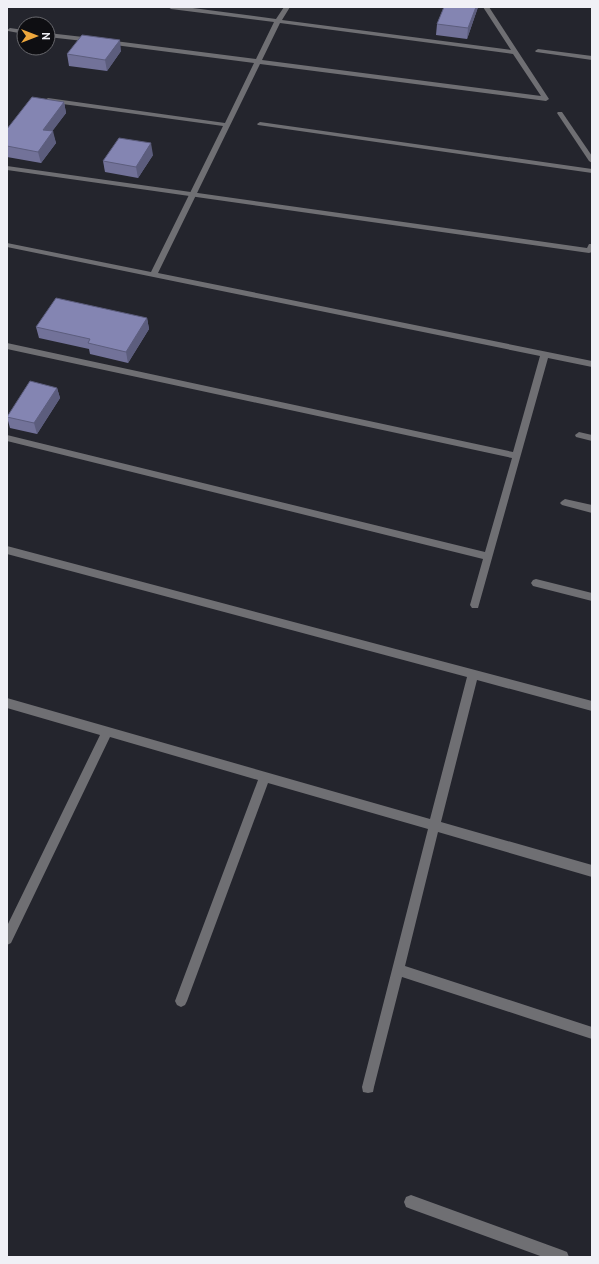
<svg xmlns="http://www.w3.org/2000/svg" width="599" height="1264" font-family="Ubuntu,sans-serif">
  <rect width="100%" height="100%" fill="#24252d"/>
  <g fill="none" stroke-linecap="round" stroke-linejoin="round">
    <g fill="#6f6f73" fill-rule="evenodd">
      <path d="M168,7H185L276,19L284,7H290L282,20L511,50L483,7H489L549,99L546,101L260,64L158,273L592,361V367L548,358L478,608H472L470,605L483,559L7,441V435L485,552L512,458L7,349V343L513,452L540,356L7,247V243L151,272L223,126L48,102L45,100L48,98L225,123L254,63L107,44L104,42L107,40L256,59L274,22L171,9ZM280,23L513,54L541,96L262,60Z"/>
      <polygon points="10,28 24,30 24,34 8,31 7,30"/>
      <polygon points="48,33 92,38 95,40 92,42 48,37"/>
    </g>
    <g fill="#6f6f73" fill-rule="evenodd">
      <polygon points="538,49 592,56 592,60 536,52 535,51"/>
      <polygon points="558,112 562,112 592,156 592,163 589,161 557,113"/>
      <polygon points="260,122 592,169 592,173 258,125 257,124"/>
      <polygon points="7,166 587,248 589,244 592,244 592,252 589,253 7,170"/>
      <polygon points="579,432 592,435 592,441 576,437 575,435"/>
      <polygon points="565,499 592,505 592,513 562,505 560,503 562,501"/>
      <polygon points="7,546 592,701 592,711 477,680 441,822 592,865 592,877 438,832 405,966 592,1027 592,1039 402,977 374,1087 373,1092 368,1093 363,1092 362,1087 428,829 268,783 187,1001 185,1005 181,1007 177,1005 175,1001 258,780 110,737 11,943 7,945 7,926 100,735 7,708 7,698 430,819 467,677 7,554"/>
      <polygon points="536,579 592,593 592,601 533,586 531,583 533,580"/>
      <polygon points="411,1195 562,1250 567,1252 569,1257 543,1257 411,1209 406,1207 404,1202 406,1197"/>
    </g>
  </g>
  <g fill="#727299">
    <polygon points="444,7 478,7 467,39 436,35 437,24"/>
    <polygon points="121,51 107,71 69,66 67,54"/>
    <polygon points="64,102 66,113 52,131 56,143 41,163 7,157 7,129"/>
    <polygon points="153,155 138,178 105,172 103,161"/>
    <polygon points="147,318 149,329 128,363 90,354 89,349 39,338 36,327"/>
    <polygon points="57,388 60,398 37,434 10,428 7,417"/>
  </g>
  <g fill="#5c5d7d">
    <polygon points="476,7 478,7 467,39 468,28"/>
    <polygon points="120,40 121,51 107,71 105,60"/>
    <polygon points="64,102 66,113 45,141 43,130"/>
    <polygon points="53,131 56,143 41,163 38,152"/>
    <polygon points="151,143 153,155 138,178 136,167"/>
    <polygon points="147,318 149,329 128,363 126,352"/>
    <polygon points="57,388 60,398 37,434 34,423"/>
  </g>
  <g fill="#8485b2" stroke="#5c5d7d">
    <polygon points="444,7 476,7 468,28 437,24"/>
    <polygon points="82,35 120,40 105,60 67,54"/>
    <polygon points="32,97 64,102 43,130 53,131 38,152 7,146 7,129"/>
    <polygon points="119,138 151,143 136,167 103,161"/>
    <polygon points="56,298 147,318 126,352 88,343 90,339 36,327"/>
    <polygon points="30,381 57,388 34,423 7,417"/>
  </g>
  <rect width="599" height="1264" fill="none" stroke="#f0f0f6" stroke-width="16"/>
  <g transform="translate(36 36) rotate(90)"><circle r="19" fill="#0e0e12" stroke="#68686d"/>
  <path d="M0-3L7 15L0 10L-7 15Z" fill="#eea73d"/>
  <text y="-6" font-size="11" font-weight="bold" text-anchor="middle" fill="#f0f0f6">N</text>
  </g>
</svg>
